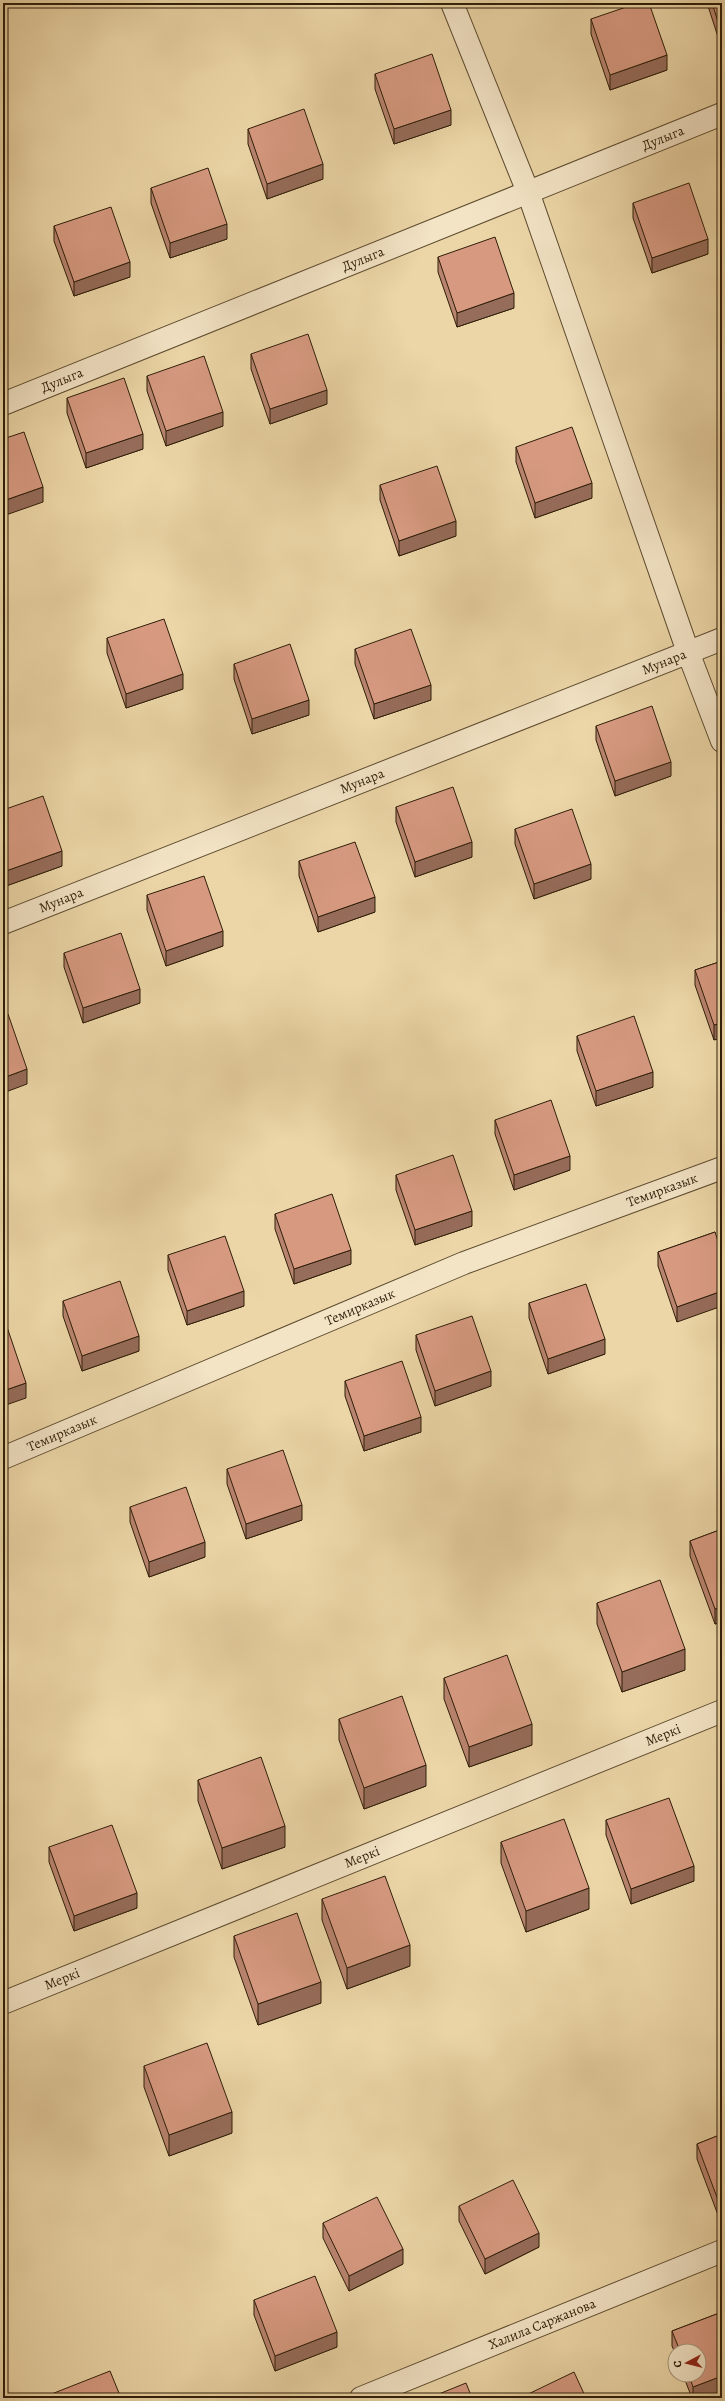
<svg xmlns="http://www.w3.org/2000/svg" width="725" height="2401" font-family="Alegreya,serif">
  <rect width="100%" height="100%" fill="#ecd6a7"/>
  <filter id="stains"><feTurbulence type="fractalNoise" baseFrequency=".005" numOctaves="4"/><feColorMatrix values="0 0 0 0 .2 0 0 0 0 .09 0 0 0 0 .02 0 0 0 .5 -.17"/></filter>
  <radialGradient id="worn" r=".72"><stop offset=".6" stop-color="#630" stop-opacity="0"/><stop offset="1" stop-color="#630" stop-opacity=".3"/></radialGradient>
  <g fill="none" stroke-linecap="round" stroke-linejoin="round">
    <defs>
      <g id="minor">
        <polyline points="452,3 528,192 688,652 722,741"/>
        <polyline points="3,404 722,114"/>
        <polyline points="3,923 722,639"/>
        <polyline points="3,1458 464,1263 722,1168"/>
        <polyline points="3,2003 722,1711"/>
        <polyline points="361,2398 722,2251"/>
      </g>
    </defs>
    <use href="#minor" stroke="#5e4c30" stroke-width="24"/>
    <use href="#minor" stroke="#f3e4c6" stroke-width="22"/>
  </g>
  <g fill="#b9846f" stroke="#2f1e09">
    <polygon points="707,3 722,3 722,45 721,46"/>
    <polygon points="591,19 667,70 610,90 591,34"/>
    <polygon points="375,74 451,125 394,144 375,89"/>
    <polygon points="248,129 323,179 267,199 248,144"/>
    <polygon points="151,188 227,239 170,258 151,203"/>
    <polygon points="633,203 708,254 652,273 633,218"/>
    <polygon points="54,226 130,277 74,296 54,241"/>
    <polygon points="438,257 514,308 457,327 438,272"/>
    <polygon points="251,354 327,404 270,424 251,369"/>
    <polygon points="722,357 722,381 719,373 719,358"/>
    <polygon points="147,376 223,426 166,446 147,391"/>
    <polygon points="67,398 143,449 86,468 67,413"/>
    <polygon points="516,447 592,498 535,518 516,462"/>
    <polygon points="380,485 456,536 399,556 380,500"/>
    <polygon points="107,638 183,689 126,708 107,653"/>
    <polygon points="355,649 431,700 374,719 355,664"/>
    <polygon points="234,664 309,715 252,734 234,679"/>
    <polygon points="596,726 671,776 615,796 596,740"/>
    <polygon points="396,807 472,857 415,877 396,822"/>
    <polygon points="3,810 62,866 6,886 3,878"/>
    <polygon points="515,829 591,879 534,899 515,844"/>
    <polygon points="299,861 375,912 318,932 299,876"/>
    <polygon points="147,895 223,946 166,966 147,910"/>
    <polygon points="64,953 140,1003 83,1023 64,967"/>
    <polygon points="722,961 714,1040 695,985 695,970"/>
    <polygon points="577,1036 653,1087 596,1106 577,1051"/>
    <polygon points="495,1120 570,1170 514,1190 495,1134"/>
    <polygon points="396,1175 472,1226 415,1245 396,1190"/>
    <polygon points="275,1214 351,1264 294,1284 275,1229"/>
    <polygon points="715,1232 677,1322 658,1266 658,1252"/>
    <polygon points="168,1255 244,1306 187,1325 168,1270"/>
    <polygon points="63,1301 139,1351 82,1371 63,1316"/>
    <polygon points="529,1303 605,1354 548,1374 529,1318"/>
    <polygon points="416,1335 491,1386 435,1406 416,1350"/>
    <polygon points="345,1381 421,1432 364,1451 345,1396"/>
    <polygon points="227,1469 302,1520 246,1539 227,1484"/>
    <polygon points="130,1507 205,1557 149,1577 130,1522"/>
    <polygon points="722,1529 722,1622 715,1624 690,1556 690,1541"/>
    <polygon points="597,1603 685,1670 622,1692 597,1624"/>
    <polygon points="444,1678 532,1745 469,1767 444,1699"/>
    <polygon points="339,1719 426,1786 364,1809 339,1740"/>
    <polygon points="198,1780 285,1847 222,1869 198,1801"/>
    <polygon points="606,1820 694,1881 631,1904 606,1835"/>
    <polygon points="501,1842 589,1909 526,1932 501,1863"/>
    <polygon points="49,1847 137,1908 74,1931 49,1862"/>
    <polygon points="322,1899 410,1966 347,1989 322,1920"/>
    <polygon points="234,1936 321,2003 258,2025 234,1957"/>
    <polygon points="144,2066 232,2133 169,2156 144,2087"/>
    <polygon points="722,2134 722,2213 718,2215 697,2159 697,2144"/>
    <polygon points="459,2206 539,2247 485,2274 459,2221"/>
    <polygon points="323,2223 403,2264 349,2291 323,2238"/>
    <polygon points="254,2300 337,2347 275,2371 254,2315"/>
    <polygon points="722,2312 722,2391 704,2398 692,2398 683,2375 699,2375 699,2351 675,2351 675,2353 672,2346 672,2331"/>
  </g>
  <g fill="#966c5a" stroke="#2f1e09">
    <polygon points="722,30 722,45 721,46 721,31"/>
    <polygon points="667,55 667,70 610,90 610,75"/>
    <polygon points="451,110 451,125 394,144 394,129"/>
    <polygon points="323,164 323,179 267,199 267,184"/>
    <polygon points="227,224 227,239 170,258 170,243"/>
    <polygon points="708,239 708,254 652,273 652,258"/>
    <polygon points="130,262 130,277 74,296 74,282"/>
    <polygon points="514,293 514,308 457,327 457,313"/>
    <polygon points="327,390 327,404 270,424 270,409"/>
    <polygon points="223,412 223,426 166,446 166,431"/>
    <polygon points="143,434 143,449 86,468 86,453"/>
    <polygon points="592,483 592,498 535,518 535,503"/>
    <polygon points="43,487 43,502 3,516 3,501"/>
    <polygon points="456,521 456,536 399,556 399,541"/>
    <polygon points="183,674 183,689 126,708 126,694"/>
    <polygon points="431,685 431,700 374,719 374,704"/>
    <polygon points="309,700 309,715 252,734 252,719"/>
    <polygon points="671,762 671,776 615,796 615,781"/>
    <polygon points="472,842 472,857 415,877 415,862"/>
    <polygon points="62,851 62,866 6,886 6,871"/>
    <polygon points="591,864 591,879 534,899 534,884"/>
    <polygon points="375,897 375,912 318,932 318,917"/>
    <polygon points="223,931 223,946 166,966 166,951"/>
    <polygon points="140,989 140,1003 83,1023 83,1008"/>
    <polygon points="722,1023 722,1038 714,1040 714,1025"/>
    <polygon points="27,1069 27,1084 3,1093 3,1078"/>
    <polygon points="653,1072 653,1087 596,1106 596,1091"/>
    <polygon points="570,1156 570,1170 514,1190 514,1175"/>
    <polygon points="472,1211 472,1226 415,1245 415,1230"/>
    <polygon points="351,1250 351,1264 294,1284 294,1269"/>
    <polygon points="244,1291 244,1306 187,1325 187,1311"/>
    <polygon points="722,1291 722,1306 677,1322 677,1307"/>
    <polygon points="139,1336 139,1351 82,1371 82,1356"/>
    <polygon points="605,1339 605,1354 548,1374 548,1359"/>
    <polygon points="491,1371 491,1386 435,1406 435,1391"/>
    <polygon points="26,1383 26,1398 3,1406 3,1391"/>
    <polygon points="421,1417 421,1432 364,1451 364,1436"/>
    <polygon points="302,1505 302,1520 246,1539 246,1524"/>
    <polygon points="205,1542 205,1557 149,1577 149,1562"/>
    <polygon points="722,1607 722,1622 715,1624 715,1609"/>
    <polygon points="685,1649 685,1670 622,1692 622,1672"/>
    <polygon points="532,1724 532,1745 469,1767 469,1747"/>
    <polygon points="426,1765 426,1786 364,1809 364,1788"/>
    <polygon points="285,1826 285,1847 222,1869 222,1848"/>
    <polygon points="694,1866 694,1881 631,1904 631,1889"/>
    <polygon points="589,1888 589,1909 526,1932 526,1911"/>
    <polygon points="137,1893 137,1908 74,1931 74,1916"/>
    <polygon points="410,1945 410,1966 347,1989 347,1968"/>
    <polygon points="321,1982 321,2003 258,2025 258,2004"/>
    <polygon points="232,2112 232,2133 169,2156 169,2135"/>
    <polygon points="722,2198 722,2213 718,2215 718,2200"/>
    <polygon points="539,2233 539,2247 485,2274 485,2259"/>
    <polygon points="403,2249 403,2264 349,2291 349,2276"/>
    <polygon points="337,2332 337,2347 275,2371 275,2356"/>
    <polygon points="722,2376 722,2391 704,2398 693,2398 693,2387"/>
  </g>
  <g fill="#d79a81" stroke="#2f1e09">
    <polygon points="638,3 649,3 667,55 610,75 591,19"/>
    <polygon points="712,3 722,3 722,30 721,31"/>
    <polygon points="432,54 451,110 394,129 375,74"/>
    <polygon points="304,109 323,164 267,184 248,129"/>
    <polygon points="208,168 227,224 170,243 151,188"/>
    <polygon points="689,183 708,239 652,258 633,203"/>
    <polygon points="111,207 130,262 74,282 54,226"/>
    <polygon points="495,237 514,293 457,313 438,257"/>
    <polygon points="308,334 327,390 270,409 251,354"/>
    <polygon points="204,356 223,412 166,431 147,376"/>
    <polygon points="722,357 722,366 719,358"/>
    <polygon points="124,378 143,434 86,453 67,398"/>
    <polygon points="572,427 592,483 535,503 516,447"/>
    <polygon points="24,432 43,487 3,501 3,439"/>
    <polygon points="437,466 456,521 399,541 380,485"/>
    <polygon points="164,619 183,674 126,694 107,638"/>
    <polygon points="411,629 431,685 374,704 355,649"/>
    <polygon points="290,644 309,700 252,719 234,664"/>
    <polygon points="652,706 671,762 615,781 596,726"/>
    <polygon points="453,787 472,842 415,862 396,807"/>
    <polygon points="43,796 62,851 6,871 3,863 3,810"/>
    <polygon points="572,809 591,864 534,884 515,829"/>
    <polygon points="355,842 375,897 318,917 299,861"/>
    <polygon points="204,876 223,931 166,951 147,895"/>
    <polygon points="121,933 140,989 83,1008 64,953"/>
    <polygon points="722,961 722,1023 714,1025 695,970"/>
    <polygon points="8,1014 27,1069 3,1078 3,1016"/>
    <polygon points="634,1016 653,1072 596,1091 577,1036"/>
    <polygon points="551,1100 570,1156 514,1175 495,1120"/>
    <polygon points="453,1155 472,1211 415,1230 396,1175"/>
    <polygon points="332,1194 351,1250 294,1269 275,1214"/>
    <polygon points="715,1232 722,1253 722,1291 677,1307 658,1252"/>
    <polygon points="225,1236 244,1291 187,1311 168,1255"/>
    <polygon points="120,1281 139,1336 82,1356 63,1301"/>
    <polygon points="586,1284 605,1339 548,1359 529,1303"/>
    <polygon points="472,1316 491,1371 435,1391 416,1335"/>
    <polygon points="7,1327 26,1383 3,1391 3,1329"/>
    <polygon points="402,1361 421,1417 364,1436 345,1381"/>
    <polygon points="283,1450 302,1505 246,1524 227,1469"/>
    <polygon points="186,1487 205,1542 149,1562 130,1507"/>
    <polygon points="722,1529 722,1607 715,1609 690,1541"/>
    <polygon points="660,1580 685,1649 622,1672 597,1603"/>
    <polygon points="507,1655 532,1724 469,1747 444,1678"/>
    <polygon points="402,1696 426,1765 364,1788 339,1719"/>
    <polygon points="261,1757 285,1826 222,1848 198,1780"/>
    <polygon points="669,1798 694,1866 631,1889 606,1820"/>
    <polygon points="564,1819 589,1888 526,1911 501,1842"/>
    <polygon points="112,1825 137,1893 74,1916 49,1847"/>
    <polygon points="385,1876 410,1945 347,1968 322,1899"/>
    <polygon points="297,1913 321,1982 258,2004 234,1936"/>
    <polygon points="207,2043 232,2112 169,2135 144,2066"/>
    <polygon points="722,2134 722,2198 718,2200 697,2144"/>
    <polygon points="513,2180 539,2233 485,2259 459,2206"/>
    <polygon points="377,2197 403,2249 349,2276 323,2223"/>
    <polygon points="315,2276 337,2332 275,2356 254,2300"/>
    <polygon points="722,2312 722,2376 693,2387 689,2375 699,2375 699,2351 680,2351 672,2331"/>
    <polygon points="110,2371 121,2398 50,2398 49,2395"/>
    <polygon points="574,2372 586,2398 520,2398"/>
    <polygon points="466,2383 472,2398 429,2398"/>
  </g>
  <g text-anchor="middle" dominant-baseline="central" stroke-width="4" stroke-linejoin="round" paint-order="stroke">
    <g font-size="14" fill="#2f1e09" stroke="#f3e4c6">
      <text transform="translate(663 138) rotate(-22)">Дулыга</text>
      <text transform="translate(363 259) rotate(-22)">Дулыга</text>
      <text transform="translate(62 380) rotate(-22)">Дулыга</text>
      <text transform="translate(664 662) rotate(-22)">Мунара</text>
      <text transform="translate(362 781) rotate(-22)">Мунара</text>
      <text transform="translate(61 900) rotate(-22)">Мунара</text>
      <text transform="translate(662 1190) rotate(-20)">Темирказык</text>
      <text transform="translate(360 1307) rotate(-23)">Темирказык</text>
      <text transform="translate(62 1433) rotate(-23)">Темирказык</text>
      <text transform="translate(663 1735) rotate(-22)">Меркі</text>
      <text transform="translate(362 1857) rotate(-22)">Меркі</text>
      <text transform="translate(62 1979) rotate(-22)">Меркі</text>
      <text transform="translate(542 2324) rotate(-22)">Халила Саржанова</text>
    </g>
  </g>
  <rect width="725" height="2401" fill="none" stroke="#ecd6a7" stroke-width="16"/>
  <rect x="4" y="4" width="717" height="2393" fill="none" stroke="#2f1e09" stroke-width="2"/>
  <rect x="8" y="8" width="709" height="2385" fill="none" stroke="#2f1e09"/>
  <g transform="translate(687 2363) rotate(263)"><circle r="19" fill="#f3e4c6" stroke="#a5957a"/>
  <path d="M0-3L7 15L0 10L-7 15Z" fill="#8f2418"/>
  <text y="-6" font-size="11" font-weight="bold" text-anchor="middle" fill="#2f1e09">С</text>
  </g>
  <rect width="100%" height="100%" filter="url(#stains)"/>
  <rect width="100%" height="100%" fill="url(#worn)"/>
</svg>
